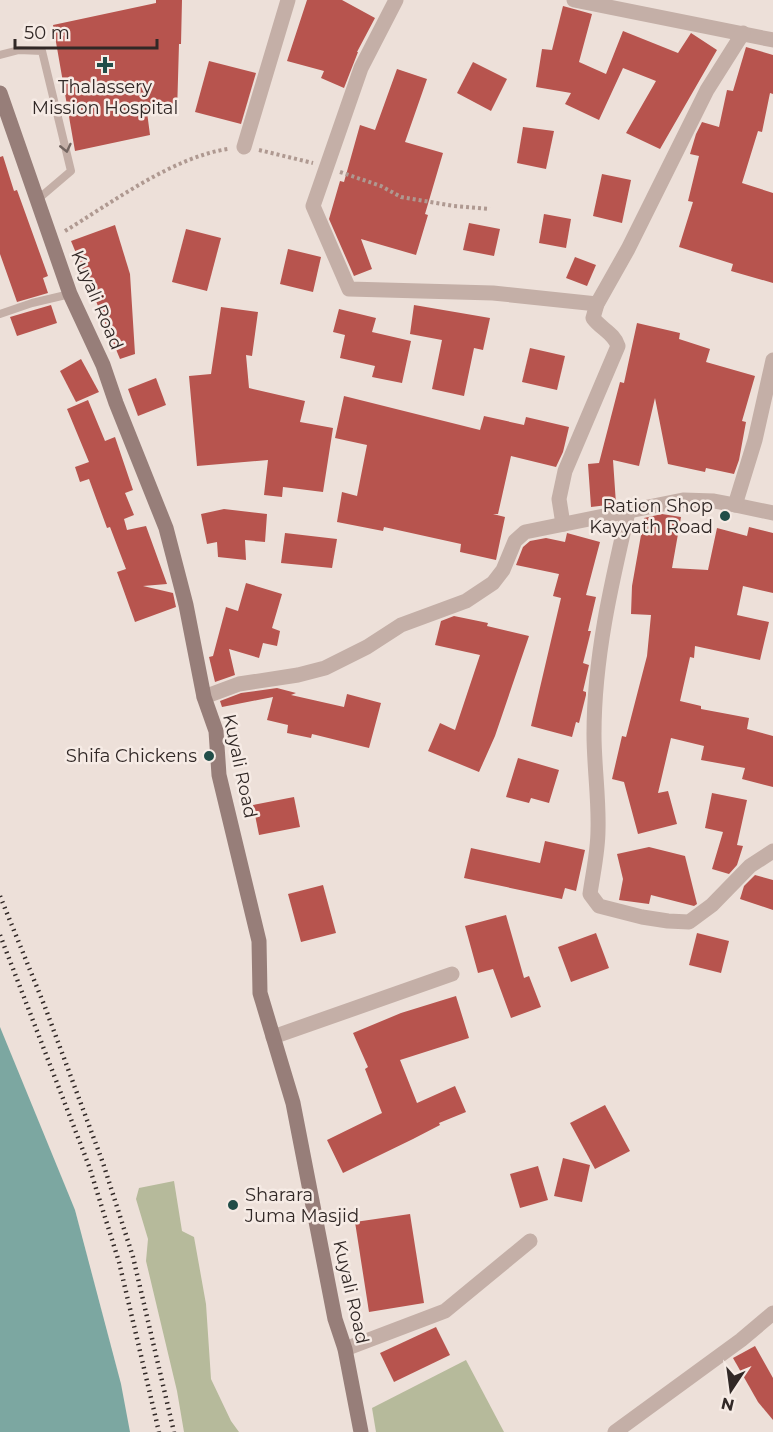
<svg xmlns="http://www.w3.org/2000/svg" width="773" height="1432" font-family="Montserrat,sans-serif">
  <rect width="100%" height="100%" fill="#ede0d9"/>
  <g fill="#b6ba9b">
    <polygon points="174,1181 182,1231 194,1237 206,1304 211,1379 231,1421 239,1432 184,1432 177,1391 146,1261 148,1239 136,1199 139,1188"/>
    <polygon points="466,1360 504,1432 376,1432 372,1408"/>
  </g>
  <polygon fill="#7ca7a1" points="0,1027 75,1210 121,1384 130,1432 0,1432"/>
  <g fill="#b7544e">
    <polygon points="156,0 182,0 181,44 179,44 177,113 147,112 150,135 75,151 53,25 156,3"/>
    <polygon points="307,0 342,0 375,18 357,52 358,52 344,88 321,78 324,71 287,61"/>
    <polygon points="563,6 592,14 579,62 606,74 623,31 678,53 691,33 717,50 660,149 626,133 656,81 623,68 599,120 565,104 571,93 536,87 542,49 552,50"/>
    <polygon points="746,47 773,55 773,94 770,93 762,132 758,131 742,183 773,193 773,283 731,271 733,264 679,247 693,202 688,201 699,156 690,154 696,134 702,122 719,127 727,90 733,91"/>
    <polygon points="209,61 256,73 241,124 195,112"/>
    <polygon points="473,62 507,79 491,111 457,93"/>
    <polygon points="397,69 427,79 405,142 443,153 425,214 428,215 416,255 361,239 372,269 354,276 329,219 340,181 344,182 360,125 375,130"/>
    <polygon points="523,127 554,131 546,169 517,163"/>
    <polygon points="3,156 14,191 17,190 48,276 43,278 48,293 17,302 0,254 0,157"/>
    <polygon points="602,174 631,180 622,223 593,216"/>
    <polygon points="544,214 571,219 566,248 539,243"/>
    <polygon points="469,223 500,229 494,256 463,250"/>
    <polygon points="115,225 130,274 135,354 120,359 71,241"/>
    <polygon points="186,229 221,238 207,291 172,282"/>
    <polygon points="288,249 321,257 313,292 280,284"/>
    <polygon points="575,257 596,265 587,286 566,278"/>
    <polygon points="51,305 57,323 17,336 10,317"/>
    <polygon points="414,305 490,318 483,350 474,348 464,396 432,389 442,340 410,334"/>
    <polygon points="221,307 258,312 252,356 246,355 249,388 305,401 300,422 333,428 323,492 283,487 282,497 264,495 268,460 197,466 189,376 211,374"/>
    <polygon points="339,309 376,318 372,332 411,341 402,383 372,377 375,366 340,358 345,335 333,332"/>
    <polygon points="637,323 680,333 679,339 710,349 706,362 755,376 742,421 746,422 739,460 734,474 706,468 705,472 668,464 655,398 639,466 613,460 616,504 591,507 588,464 599,463 620,382 624,383"/>
    <polygon points="530,348 565,356 557,390 522,382"/>
    <polygon points="81,359 99,392 76,402 60,371"/>
    <polygon points="156,378 166,405 138,416 128,389"/>
    <polygon points="344,396 480,430 484,416 524,425 526,417 569,427 563,452 556,467 511,456 498,514 493,514 505,517 496,560 460,552 461,544 384,527 383,531 337,522 342,492 357,496 367,445 335,438"/>
    <polygon points="88,400 105,441 115,437 133,490 125,493 134,515 124,519 127,530 146,526 167,584 143,586 173,593 176,607 135,622 117,572 126,569 110,527 107,528 89,479 80,482 75,467 89,462 67,409"/>
    <polygon points="224,509 267,514 265,542 245,540 246,560 218,557 217,542 207,544 201,514"/>
    <polygon points="662,514 681,517 672,568 708,570 717,528 747,536 749,527 773,533 773,593 743,586 737,615 769,622 760,660 695,646 694,658 690,657 680,701 701,706 701,709 749,718 747,729 773,736 773,787 742,779 745,768 701,760 704,746 671,738 658,793 668,791 677,824 638,834 624,782 612,779 622,736 626,737 647,656 651,615 631,614 632,586 644,518"/>
    <polygon points="285,533 337,539 332,568 281,563"/>
    <polygon points="567,533 600,542 586,595 596,597 588,631 591,631 583,663 589,665 583,691 586,692 586,695 579,723 576,722 572,737 531,726 561,598 553,596 559,574 516,565 523,547 530,541 546,538 565,542"/>
    <polygon points="246,583 282,594 272,628 280,631 277,646 263,643 259,658 229,649 235,675 215,682 209,657 213,656 226,607 238,611"/>
    <polygon points="454,616 488,623 487,626 529,636 495,736 479,772 428,751 440,723 455,730 480,655 435,645 441,621"/>
    <polygon points="277,688 296,693 291,695 344,707 347,694 381,703 369,748 312,734 311,738 287,733 288,725 267,720 273,697 222,707 220,701 241,693"/>
    <polygon points="518,758 559,770 549,803 531,798 529,803 506,797"/>
    <polygon points="712,793 747,800 737,845 743,846 737,865 729,874 712,869 723,832 705,828"/>
    <polygon points="294,797 300,827 259,835 253,805"/>
    <polygon points="545,841 585,850 576,891 565,888 562,899 464,878 471,848 540,863"/>
    <polygon points="649,847 685,856 697,904 694,906 651,895 649,904 619,900 623,879 617,854"/>
    <polygon points="755,875 773,880 773,910 740,899 744,886"/>
    <polygon points="323,885 336,933 301,942 288,894"/>
    <polygon points="506,915 524,978 529,976 541,1007 511,1018 493,969 478,973 465,926"/>
    <polygon points="596,933 609,968 571,982 558,947"/>
    <polygon points="697,933 729,941 721,973 689,965"/>
    <polygon points="456,996 469,1038 400,1060 417,1103 455,1086 466,1112 439,1123 440,1125 413,1139 343,1173 327,1140 382,1113 365,1069 368,1067 353,1033 401,1013"/>
    <polygon points="605,1105 630,1151 595,1169 570,1123"/>
    <polygon points="563,1158 590,1165 582,1202 554,1196"/>
    <polygon points="538,1166 548,1200 520,1208 510,1174"/>
    <polygon points="410,1214 424,1303 369,1312 355,1222"/>
    <polygon points="436,1327 450,1355 394,1382 380,1353"/>
    <polygon points="755,1346 773,1378 773,1420 758,1402 733,1358"/>
  </g>
  <g fill="none" stroke-linecap="round" stroke-linejoin="round">
    <g stroke="#af9991" stroke-width="4" stroke-dasharray="3 3" stroke-linecap="butt">
      <polyline points="259,150 313,163"/>
      <polyline points="340,172 381,186 401,197 454,206 490,209"/>
      <path d="M65,231C113,202 173,157 228,149"/>
    </g>
    <g stroke="#c4afa7" stroke-width="8">
      <polyline points="0,55 19,50 42,51 71,171 37,200"/>
      <polyline points="0,314 32,303 70,294"/>
    </g>
    <g stroke="#c4afa7" stroke-width="15">
      <polyline points="396,0 361,68 313,206 349,289 493,293 597,304"/>
      <polyline points="574,0 773,40"/>
      <polyline points="244,147 288,0"/>
      <polyline points="735,505 773,513"/>
      <path d="M628,512C611,585 594,658 594,734C594,766 599,798 598,830C598,851 593,873 590,894L599,906L642,917L668,921L689,922L712,905L750,866L773,851"/>
      <path d="M563,524L559,499L565,471L618,346C614,333 601,329 593,318L597,304L628,249L707,90L743,33"/>
      <polyline points="204,697 239,684 298,675 325,668 367,647 401,625 466,601 493,583 503,570 515,541 525,532 683,500 714,501 735,505 755,440 773,360"/>
      <polyline points="273,1037 452,974"/>
      <polyline points="345,1349 445,1311 530,1241"/>
      <polyline points="615,1432 741,1340 773,1313"/>
    </g>
    <polyline stroke="#977e79" stroke-width="15" points="0,93 70,294 103,365 116,403 166,528 186,605 204,697 216,731 219,775 259,941 260,993 293,1103 335,1319 345,1349 361,1432"/>
    <g stroke="#312826" stroke-width="4.5" stroke-dasharray="1.5 4.5" stroke-linecap="butt">
      <polyline points="0,896 45,1007 103,1163 133,1257 174,1432"/>
      <polyline points="0,935 89,1166 119,1262 159,1432"/>
    </g>
  </g>
  <defs><path id="oneway-chevron" d="M-2-3.5L2.5 0L-2 3.5" fill="none" stroke-width="1.6" stroke-linecap="round" stroke-linejoin="round" transform="scale(1.5)"/></defs>
  <use stroke="#736560" href="#oneway-chevron" transform="translate(66 148) rotate(77)"/>
  <g fill="#214d48" stroke="#f6ebe5" stroke-width="2">
    <path d="M102 56h6v6h6v6h-6v6h-6v-6h-6v-6h6z"/>
    <circle cx="725" cy="516" r="6"/>
    <circle cx="209" cy="756" r="6"/>
    <circle cx="233" cy="1205" r="6"/>
  </g>
  <g text-anchor="middle" dominant-baseline="central" stroke-width="5" stroke-linejoin="round" paint-order="stroke">
    <g font-size="18" fill="#312826" stroke="#f6ebe5" text-anchor="end">
      <text x="105" y="87" text-anchor="middle">Thalassery<tspan x="105" dy="21">Mission Hospital</tspan></text>
      <text x="713" y="506">Ration Shop<tspan x="713" dy="21">Kayyath Road</tspan></text>
      <text x="197" y="756">Shifa Chickens</text>
      <text x="245" y="1195" text-anchor="start">Sharara<tspan x="245" dy="21">Juma Masjid</tspan></text>
    </g>
    <g font-size="18" fill="#312826" stroke="#f6ebe5">
      <text transform="translate(97 300) rotate(67)">Kuyali Road</text>
      <text transform="translate(240 766) rotate(78)">Kuyali Road</text>
      <text transform="translate(351 1292) rotate(77)">Kuyali Road</text>
    </g>
  </g>
  <g transform="translate(731 1390) rotate(193)" stroke="#f6ebe5" stroke-width="4.5" paint-order="stroke">
  <path d="M0-4.5L10 22L0 15L-10 22Z" fill="#312826"/>
  <text y="-9" font-size="16" font-weight="bold" text-anchor="middle" fill="#312826">N</text>
  </g>
  <path d="M15 39v9h142v-9" fill="none" stroke="#312826" stroke-width="3"/>
  <text x="24" y="39" font-size="18" fill="#312826" stroke="#f6ebe5" stroke-width="4.5" paint-order="stroke">50 m</text>
</svg>
